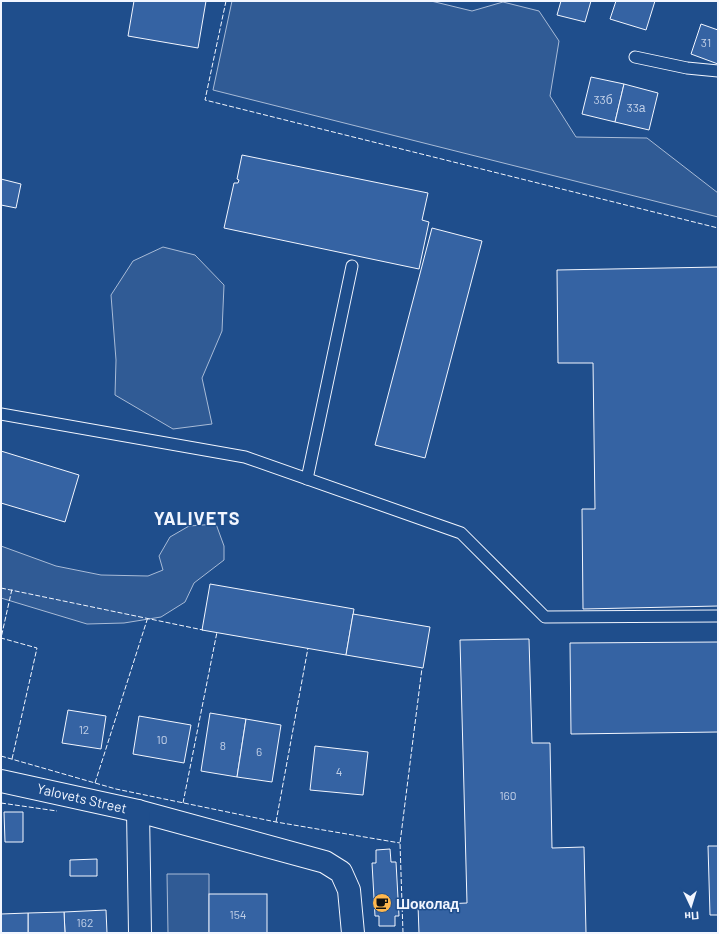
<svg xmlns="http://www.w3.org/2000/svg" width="719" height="934" font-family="Barlow,sans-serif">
  <rect width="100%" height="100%" fill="#1f4e8c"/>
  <g fill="#305b95" stroke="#a8bbd7">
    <polygon points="232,1 431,1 472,11 503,2 539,11 559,41 550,96 576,137 647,138 718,193 718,217 213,90"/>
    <polygon points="163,247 195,255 224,285 222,331 202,378 212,424 173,429 115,395 116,360 111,295 133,261"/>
    <polygon points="216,524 224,546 224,560 194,583 185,602 161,617 124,623 87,624 1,598 1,546 56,566 101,575 148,576 163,570 159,556 170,537 189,526"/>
    <polygon points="167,874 209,874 209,933 168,933"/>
  </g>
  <g fill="#3563a3" stroke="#f2f6ff">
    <polygon points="134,1 206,1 198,48 128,36"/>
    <polygon points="561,1 591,1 585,22 557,15"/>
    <polygon points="616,1 655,1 646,30 610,19"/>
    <polygon points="701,24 718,30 718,64 691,54"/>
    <polygon points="591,77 624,84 615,122 582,114"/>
    <polygon points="624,84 658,93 649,130 615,122"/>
    <polygon points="242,155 428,193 422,220 429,222 419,269 224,228 234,183 238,183 239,180 237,179"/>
    <polygon points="1,179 21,184 16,208 1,205"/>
    <polygon points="432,228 482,241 425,458 375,445"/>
    <polygon points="718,267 718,606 583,609 582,509 595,509 593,363 558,363 557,270"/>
    <polygon points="1,451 79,475 65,522 1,503"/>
    <polygon points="210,584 354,609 346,655 202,630"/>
    <polygon points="353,614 430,627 423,668 346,655"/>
    <polygon points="529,639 532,743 550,743 552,848 584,847 586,933 419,933 418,905 467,903 460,640"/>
    <polygon points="718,642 718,732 571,734 570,643"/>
    <polygon points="68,710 106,716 101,749 62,743"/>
    <polygon points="210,713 246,719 237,777 201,771"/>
    <polygon points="139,716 191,725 184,763 133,754"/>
    <polygon points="246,719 281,725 272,782 237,777"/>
    <polygon points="315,746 368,752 363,795 310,790"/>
    <polygon points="4,812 23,812 23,842 5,842"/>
    <polygon points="708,846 718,846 718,915 710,915"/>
    <polygon points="390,849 391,862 396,862 399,916 395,916 395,926 379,926 379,916 375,916 372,863 376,863 376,850"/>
    <polygon points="97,859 97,876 70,876 70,860"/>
    <rect x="209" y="894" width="58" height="39"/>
    <polygon points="106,910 107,933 65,933 64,912"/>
    <polygon points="64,912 65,933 28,933 28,913"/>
    <polygon points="28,913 28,933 1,933 1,914"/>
  </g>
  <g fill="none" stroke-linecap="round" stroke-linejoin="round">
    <defs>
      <g id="lane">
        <polyline points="635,57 687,68 718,71"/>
        <polyline points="1,414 245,457 461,533 545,617 718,616"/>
        <polyline points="307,479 352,266"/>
      </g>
      <g id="street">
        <polyline points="1,781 138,811 325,862 341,872 349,890 353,933"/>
        <polyline points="138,811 140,933"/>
      </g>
    </defs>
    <use href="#lane" stroke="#f2f6ff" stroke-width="13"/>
    <use href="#street" stroke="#f2f6ff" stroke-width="24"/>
    <use href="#lane" stroke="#1f4e8c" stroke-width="11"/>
    <use href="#street" stroke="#1f4e8c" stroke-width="22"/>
    <g stroke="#f2f6ff" stroke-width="1" stroke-dasharray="5 2" stroke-linecap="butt">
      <polyline points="226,1 205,100 718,228"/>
      <polyline points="1,588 203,630"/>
      <polyline points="1,756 116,789 276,822 400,843"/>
      <polyline points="12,759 37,648 1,638 12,589"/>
      <polyline points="95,783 148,617"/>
      <polyline points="1,803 57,811"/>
      <polyline points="183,803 217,632"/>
      <polyline points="276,822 308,648"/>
      <polyline points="403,933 400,843 422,668"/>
    </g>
  </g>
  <defs>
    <symbol id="cafe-disc" viewBox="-11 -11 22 22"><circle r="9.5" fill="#ffb74d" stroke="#1f4e8c"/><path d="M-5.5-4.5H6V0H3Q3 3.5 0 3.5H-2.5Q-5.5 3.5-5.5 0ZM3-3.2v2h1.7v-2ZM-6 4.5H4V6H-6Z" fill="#111"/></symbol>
  </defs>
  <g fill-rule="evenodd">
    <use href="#cafe-disc" x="371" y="892" width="22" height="22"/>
  </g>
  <g text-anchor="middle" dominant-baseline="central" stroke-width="3" stroke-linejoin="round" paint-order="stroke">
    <g font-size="12" fill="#c3d1e8">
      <text x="706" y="42">31</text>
      <text x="603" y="99">33б</text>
      <text x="636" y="107">33а</text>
      <text x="84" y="729">12</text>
      <text x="162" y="739">10</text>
      <text x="223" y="745">8</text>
      <text x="259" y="751">6</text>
      <text x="339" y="771">4</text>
      <text x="508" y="795">160</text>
      <text x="238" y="914">154</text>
      <text x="85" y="922">162</text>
    </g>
    <g font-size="14" fill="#f2f6ff" stroke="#1f4e8c">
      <text transform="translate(82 798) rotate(13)">Yalovets Street</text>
    </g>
    <g font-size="14" font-weight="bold" fill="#f2f6ff" stroke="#1f4e8c" text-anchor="start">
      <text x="396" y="903">Шоколад</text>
    </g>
    <g font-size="18" font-weight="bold" letter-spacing="1" fill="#f2f6ff" stroke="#1f4e8c">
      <text x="197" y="518">YALIVETS</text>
    </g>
  </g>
  <rect width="719" height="934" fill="none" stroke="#f2f6ff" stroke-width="4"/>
  <g transform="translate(691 906) rotate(176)" stroke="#1f4e8c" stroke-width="3" paint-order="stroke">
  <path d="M0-3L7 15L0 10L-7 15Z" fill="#f2f6ff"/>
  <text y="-6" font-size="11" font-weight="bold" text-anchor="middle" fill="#f2f6ff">Пн</text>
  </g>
</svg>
